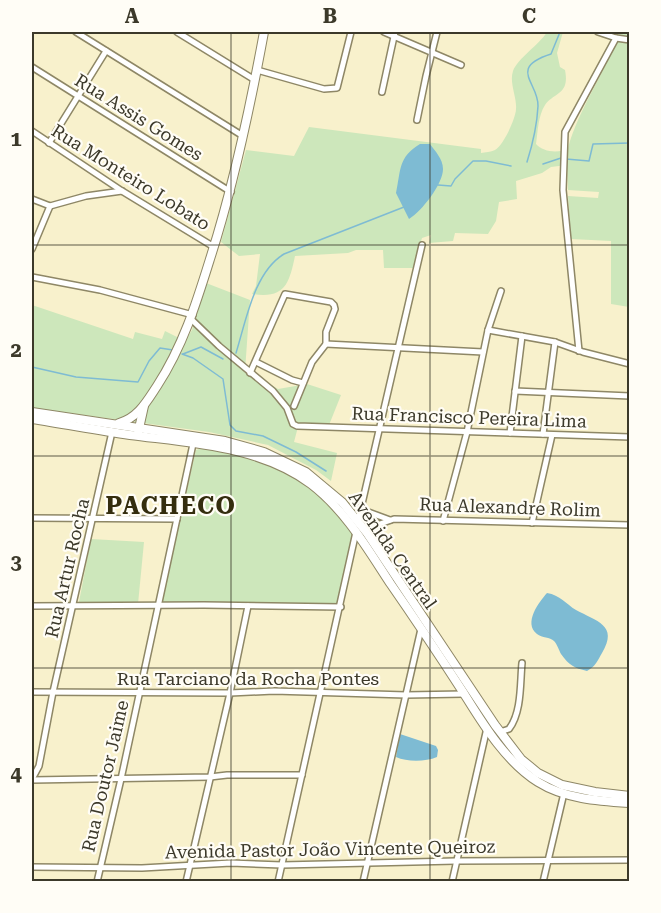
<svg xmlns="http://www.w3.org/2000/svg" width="661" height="913" font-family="'Roboto Serif',serif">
  <rect width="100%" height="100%" fill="#f8f1cc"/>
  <g fill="#cde7bb">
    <path d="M547,32H563L557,53L560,67L565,70C570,95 554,92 545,105C538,116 538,131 536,144C543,152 559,154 568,148C579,108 605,73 619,34L612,32H629V307L611,304V241L571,239L568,196L598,198L599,192L568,190L567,165L551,167L542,173L516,181L517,199L499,202L496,221L488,234L455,233L453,241L429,243L431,235L422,238L413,268H384L383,250H356L348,253L295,256C289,284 285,299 252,294L256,286L260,254L239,256L221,242L246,150L294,156L309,127L481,149V153C485,152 491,152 495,150C503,146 516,118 516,109C517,97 509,83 513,71C518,58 539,45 547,32Z"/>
    <polygon points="206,283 250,300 245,371 253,374 278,389 307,384 341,395 329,425 299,423 294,442 337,453 331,481 316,470 268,445 209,432 32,408 32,305 133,339 135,332 162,339 165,331 185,341 192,330"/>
    <path d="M202,448C272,461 310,476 353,534L338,606H160L196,450Z"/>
    <polygon points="91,539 144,542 138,604 79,602"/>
  </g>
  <g fill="#7ebbd3">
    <path d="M420,144H430C435,151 443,159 443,169C443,184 422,211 409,219L396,193C401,170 398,157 420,144Z"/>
    <path d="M547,593C560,595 566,604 576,610C596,621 619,625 602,653C598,660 595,667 587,671C574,668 569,665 561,654C559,650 557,644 554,641C550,637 542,638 537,634C523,623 539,602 547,593Z"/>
    <path d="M400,734L436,746L438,750L437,757C425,762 407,762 396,757Z"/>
  </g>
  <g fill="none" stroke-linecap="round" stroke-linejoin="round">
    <g stroke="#7ebbd3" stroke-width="1.5">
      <polyline points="566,159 589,161 593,144 630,143"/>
      <path d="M527,162C533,143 537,126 538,106C539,83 507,68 551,54L560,32"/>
      <polyline points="543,164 561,158"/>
      <polyline points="438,185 451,186 455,179 473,161 486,161 511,166"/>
      <path d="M236,353C246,321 254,272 284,254L404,207"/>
      <polyline points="182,354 193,358 223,379 230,425 236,431 263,436 296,452 326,471"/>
      <polyline points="183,354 201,347 223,359"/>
      <polyline points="32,367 76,377 138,382 149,361 160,348 173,350"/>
    </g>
    <defs>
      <g id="street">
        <polyline points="76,32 243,136"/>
        <polyline points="177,32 255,80"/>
        <polyline points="384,32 461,65"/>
        <polyline points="598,32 616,38"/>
        <polyline points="32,67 231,192"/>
        <polyline points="257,70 324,89 337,88 351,32"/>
        <polyline points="382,92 395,32"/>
        <polyline points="417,120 426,76 437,32"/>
        <polyline points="32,131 122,191 214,247"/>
        <polyline points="49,143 106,51"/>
        <polyline points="32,199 50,206 86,196 122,191"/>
        <polyline points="32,249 50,206"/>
        <polyline points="32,277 100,290 193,315"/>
        <polyline points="191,319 219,346 273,391 287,408 293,424 297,426 630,437"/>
        <polyline points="488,330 555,342 583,352 630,364"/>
        <polyline points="326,344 483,352"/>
        <polyline points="579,351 563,190 565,132 616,38 630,40"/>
        <polyline points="256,362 292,380 303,383"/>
        <polyline points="250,373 285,294 331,302 334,305 335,309 326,332 326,344 312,362 294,406"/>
        <polyline points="515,391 630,396"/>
        <polyline points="510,433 522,336"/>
        <polyline points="543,434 555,342"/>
        <polyline points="360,509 390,520"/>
        <polyline points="32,518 177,519"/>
        <polyline points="358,521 422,245"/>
        <polyline points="443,521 467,432 488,330 501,291"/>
        <polyline points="532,523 552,435"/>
        <polyline points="367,533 377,525 394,519 630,525"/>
        <polyline points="32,606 204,605 341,607"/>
        <polyline points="32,692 230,693 274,691 406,695 464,694"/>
        <path d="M500,732L509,729C522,712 520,683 522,663"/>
        <polyline points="32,779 39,766 53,692 112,432"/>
        <polyline points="32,780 210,777 227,775 302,775"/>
        <polyline points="32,867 142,868 231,863 282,865 456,861 630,860"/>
        <polyline points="97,882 121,779 193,444"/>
        <polyline points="186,882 230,693 248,606"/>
        <polyline points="278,882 356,532"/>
        <polyline points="363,882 421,629"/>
        <polyline points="452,882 487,728"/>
        <polyline points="543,882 564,793"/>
      </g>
      <g id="secondary">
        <polyline points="32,412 225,441 264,452 306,472 342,502 367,533 495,725 521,759 538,773 562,785 595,792 630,796"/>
        <path d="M32,419C64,424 97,430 130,435C191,443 260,446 311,484C345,510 367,548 390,583C415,619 439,655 463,692C483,724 505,761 538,782C565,799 599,801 630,803"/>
        <path d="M119,423C138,418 147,401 157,386C183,346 196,304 210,259C234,185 250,108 264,32"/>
        <polyline points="138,433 144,406"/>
      </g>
    </defs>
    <use href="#street" stroke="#8e8766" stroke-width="8"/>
    <use href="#secondary" stroke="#8e8766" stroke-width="10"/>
    <use href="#street" stroke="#fff" stroke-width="5"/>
    <use href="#secondary" stroke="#fff" stroke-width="8"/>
  </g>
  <path fill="none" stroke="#3c392a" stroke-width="1.5" stroke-opacity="0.55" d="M231,32V882M430,32V882M32,245H630M32,456H630M32,668H630"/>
  <g text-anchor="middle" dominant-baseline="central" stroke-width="4.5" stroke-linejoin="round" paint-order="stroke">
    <g font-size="18" fill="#3c392a" stroke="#fffdf6">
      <text transform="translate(139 117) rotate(32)">Rua Assis Gomes</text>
      <text transform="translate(131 177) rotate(32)">Rua Monteiro Lobato</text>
      <text transform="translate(469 417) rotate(2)">Rua Francisco Pereira Lima</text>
      <text transform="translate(510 507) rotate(2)">Rua Alexandre Rolim</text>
      <text transform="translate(393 550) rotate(55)">Avenida Central</text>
      <text transform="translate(67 568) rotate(-77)">Rua Artur Rocha</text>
      <text x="248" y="678">Rua Tarciano da Rocha Pontes</text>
      <text transform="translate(105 776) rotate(-77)">Rua Doutor Jaime</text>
      <text transform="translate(330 849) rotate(-1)">Avenida Pastor João Vincente Queiroz</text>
    </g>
    <g font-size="24" font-weight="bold" letter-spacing="1.5" fill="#342d0e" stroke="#fffdf6">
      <text x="171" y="506">PACHECO</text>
    </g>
  </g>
  <rect width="661" height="913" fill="none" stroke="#fffdf6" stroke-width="66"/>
  <rect x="33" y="33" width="595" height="847" fill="none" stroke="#3c392a" stroke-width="2"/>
  <g font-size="20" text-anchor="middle" font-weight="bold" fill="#3c392a">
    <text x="132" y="23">A</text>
    <text x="330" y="23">B</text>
    <text x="529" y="23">C</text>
    <text x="16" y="146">1</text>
    <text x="16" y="357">2</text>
    <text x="16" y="569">3</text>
    <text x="16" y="781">4</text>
  </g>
</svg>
